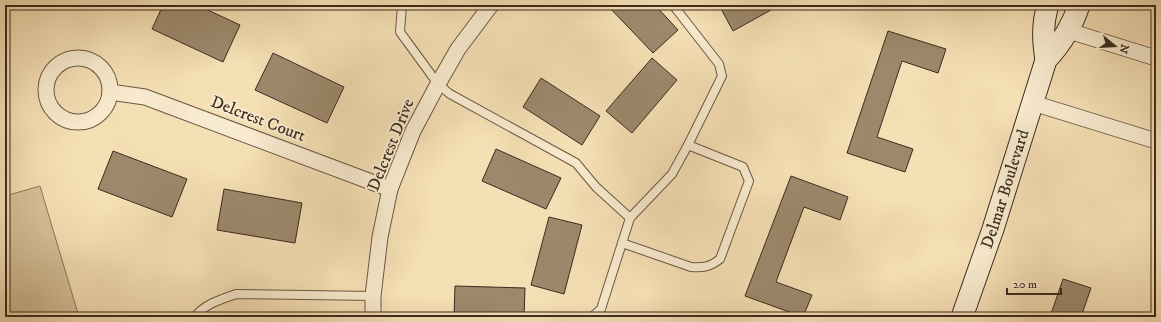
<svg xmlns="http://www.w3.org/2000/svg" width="1161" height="322" font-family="'IM FELL DW Pica',serif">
  <rect width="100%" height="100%" fill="#f5dfb4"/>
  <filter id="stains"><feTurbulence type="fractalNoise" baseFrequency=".005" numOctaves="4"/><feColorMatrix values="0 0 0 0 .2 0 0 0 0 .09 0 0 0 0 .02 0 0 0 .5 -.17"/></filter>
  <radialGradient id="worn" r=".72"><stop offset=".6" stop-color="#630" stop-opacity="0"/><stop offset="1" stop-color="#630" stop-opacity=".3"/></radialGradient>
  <polygon fill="#d6c09a" stroke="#89765c" points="40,186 79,317 5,317 5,196"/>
  <g fill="#9c896c" stroke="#3c2b1e">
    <polygon points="163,5 197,5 240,25 223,62 152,29"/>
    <polygon points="607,5 655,5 678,30 653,53"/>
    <polygon points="719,5 780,5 733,31"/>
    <polygon points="888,31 946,49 938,73 902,61 877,137 913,149 905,172 847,153"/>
    <polygon points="273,53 344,87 327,123 255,90"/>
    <polygon points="652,58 677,80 632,133 606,111"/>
    <polygon points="541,78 600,116 582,145 523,107"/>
    <polygon points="496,149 561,178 546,209 482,181"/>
    <polygon points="113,151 187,179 172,217 98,189"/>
    <polygon points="791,176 848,197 840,220 804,207 776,282 812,295 803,317 745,296"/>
    <polygon points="224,189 302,203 295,243 217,230"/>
    <polygon points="549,217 582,225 564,294 531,285"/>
    <polygon points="1063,279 1091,288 1081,317 1050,317"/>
    <polygon points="455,286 525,288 524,317 454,317"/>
  </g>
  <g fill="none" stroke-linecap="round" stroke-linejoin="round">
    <defs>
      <g id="service">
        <polyline points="402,5 400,32 438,84 450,94 576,163 596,187 630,218"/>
        <path d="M622,243L691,267C703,268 710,267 720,259L749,181L743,167L688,145"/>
        <path d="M195,317C204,304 222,299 236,294L373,296"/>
        <polyline points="592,317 601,309 630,218 672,174 688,145 722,76 719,64 673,5"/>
      </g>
      <g id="minor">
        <polyline points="1069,31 1156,58"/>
        <circle cx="78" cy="90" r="32"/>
        <polyline points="110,92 145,97 390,189"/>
        <polyline points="1033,103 1156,141"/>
        <polyline points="373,317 373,296 380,237 390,189 413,131 438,84 458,49 491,5"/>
      </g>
      <g id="secondary">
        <path d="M1046,60C1043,41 1042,24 1048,5"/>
        <path id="s1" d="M962,317L993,229L1046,60C1062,43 1072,27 1079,5"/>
      </g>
    </defs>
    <use href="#service" stroke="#6a5844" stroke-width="10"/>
    <use href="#minor" stroke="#6a5844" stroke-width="17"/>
    <use href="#secondary" stroke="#3c2b1e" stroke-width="23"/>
    <use href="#service" stroke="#f8eace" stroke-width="8"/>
    <use href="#minor" stroke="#f8eace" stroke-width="15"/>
    <use href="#secondary" stroke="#f8eace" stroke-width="21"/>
  </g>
  <g text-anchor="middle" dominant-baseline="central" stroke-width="4" stroke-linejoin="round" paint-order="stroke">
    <g font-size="17" fill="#3c2b1e" stroke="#f8eace">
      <text transform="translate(258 119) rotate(21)">Delcrest Court</text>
      <text transform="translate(391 145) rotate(-68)">Delcrest Drive</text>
      <text stroke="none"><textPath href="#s1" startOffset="135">Delmar Boulevard</textPath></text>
    </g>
  </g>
  <rect width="1161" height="322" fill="none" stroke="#f5dfb4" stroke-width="20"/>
  <rect x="6" y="6" width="1149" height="310" fill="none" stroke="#3c2b1e" stroke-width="2"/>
  <rect x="10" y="10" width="1141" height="302" fill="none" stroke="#3c2b1e"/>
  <g transform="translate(1115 46) rotate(108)" stroke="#f8eace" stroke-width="3" paint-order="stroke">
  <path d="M0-3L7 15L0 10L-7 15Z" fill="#3c2b1e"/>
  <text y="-6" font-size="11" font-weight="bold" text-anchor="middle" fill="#3c2b1e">N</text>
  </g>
  <path d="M1007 288v6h54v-6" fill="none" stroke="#3c2b1e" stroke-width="2"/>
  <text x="1013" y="288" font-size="12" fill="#3c2b1e" stroke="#f8eace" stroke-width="3" paint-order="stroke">20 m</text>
  <rect width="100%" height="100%" filter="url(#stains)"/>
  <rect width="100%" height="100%" fill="url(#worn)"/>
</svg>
